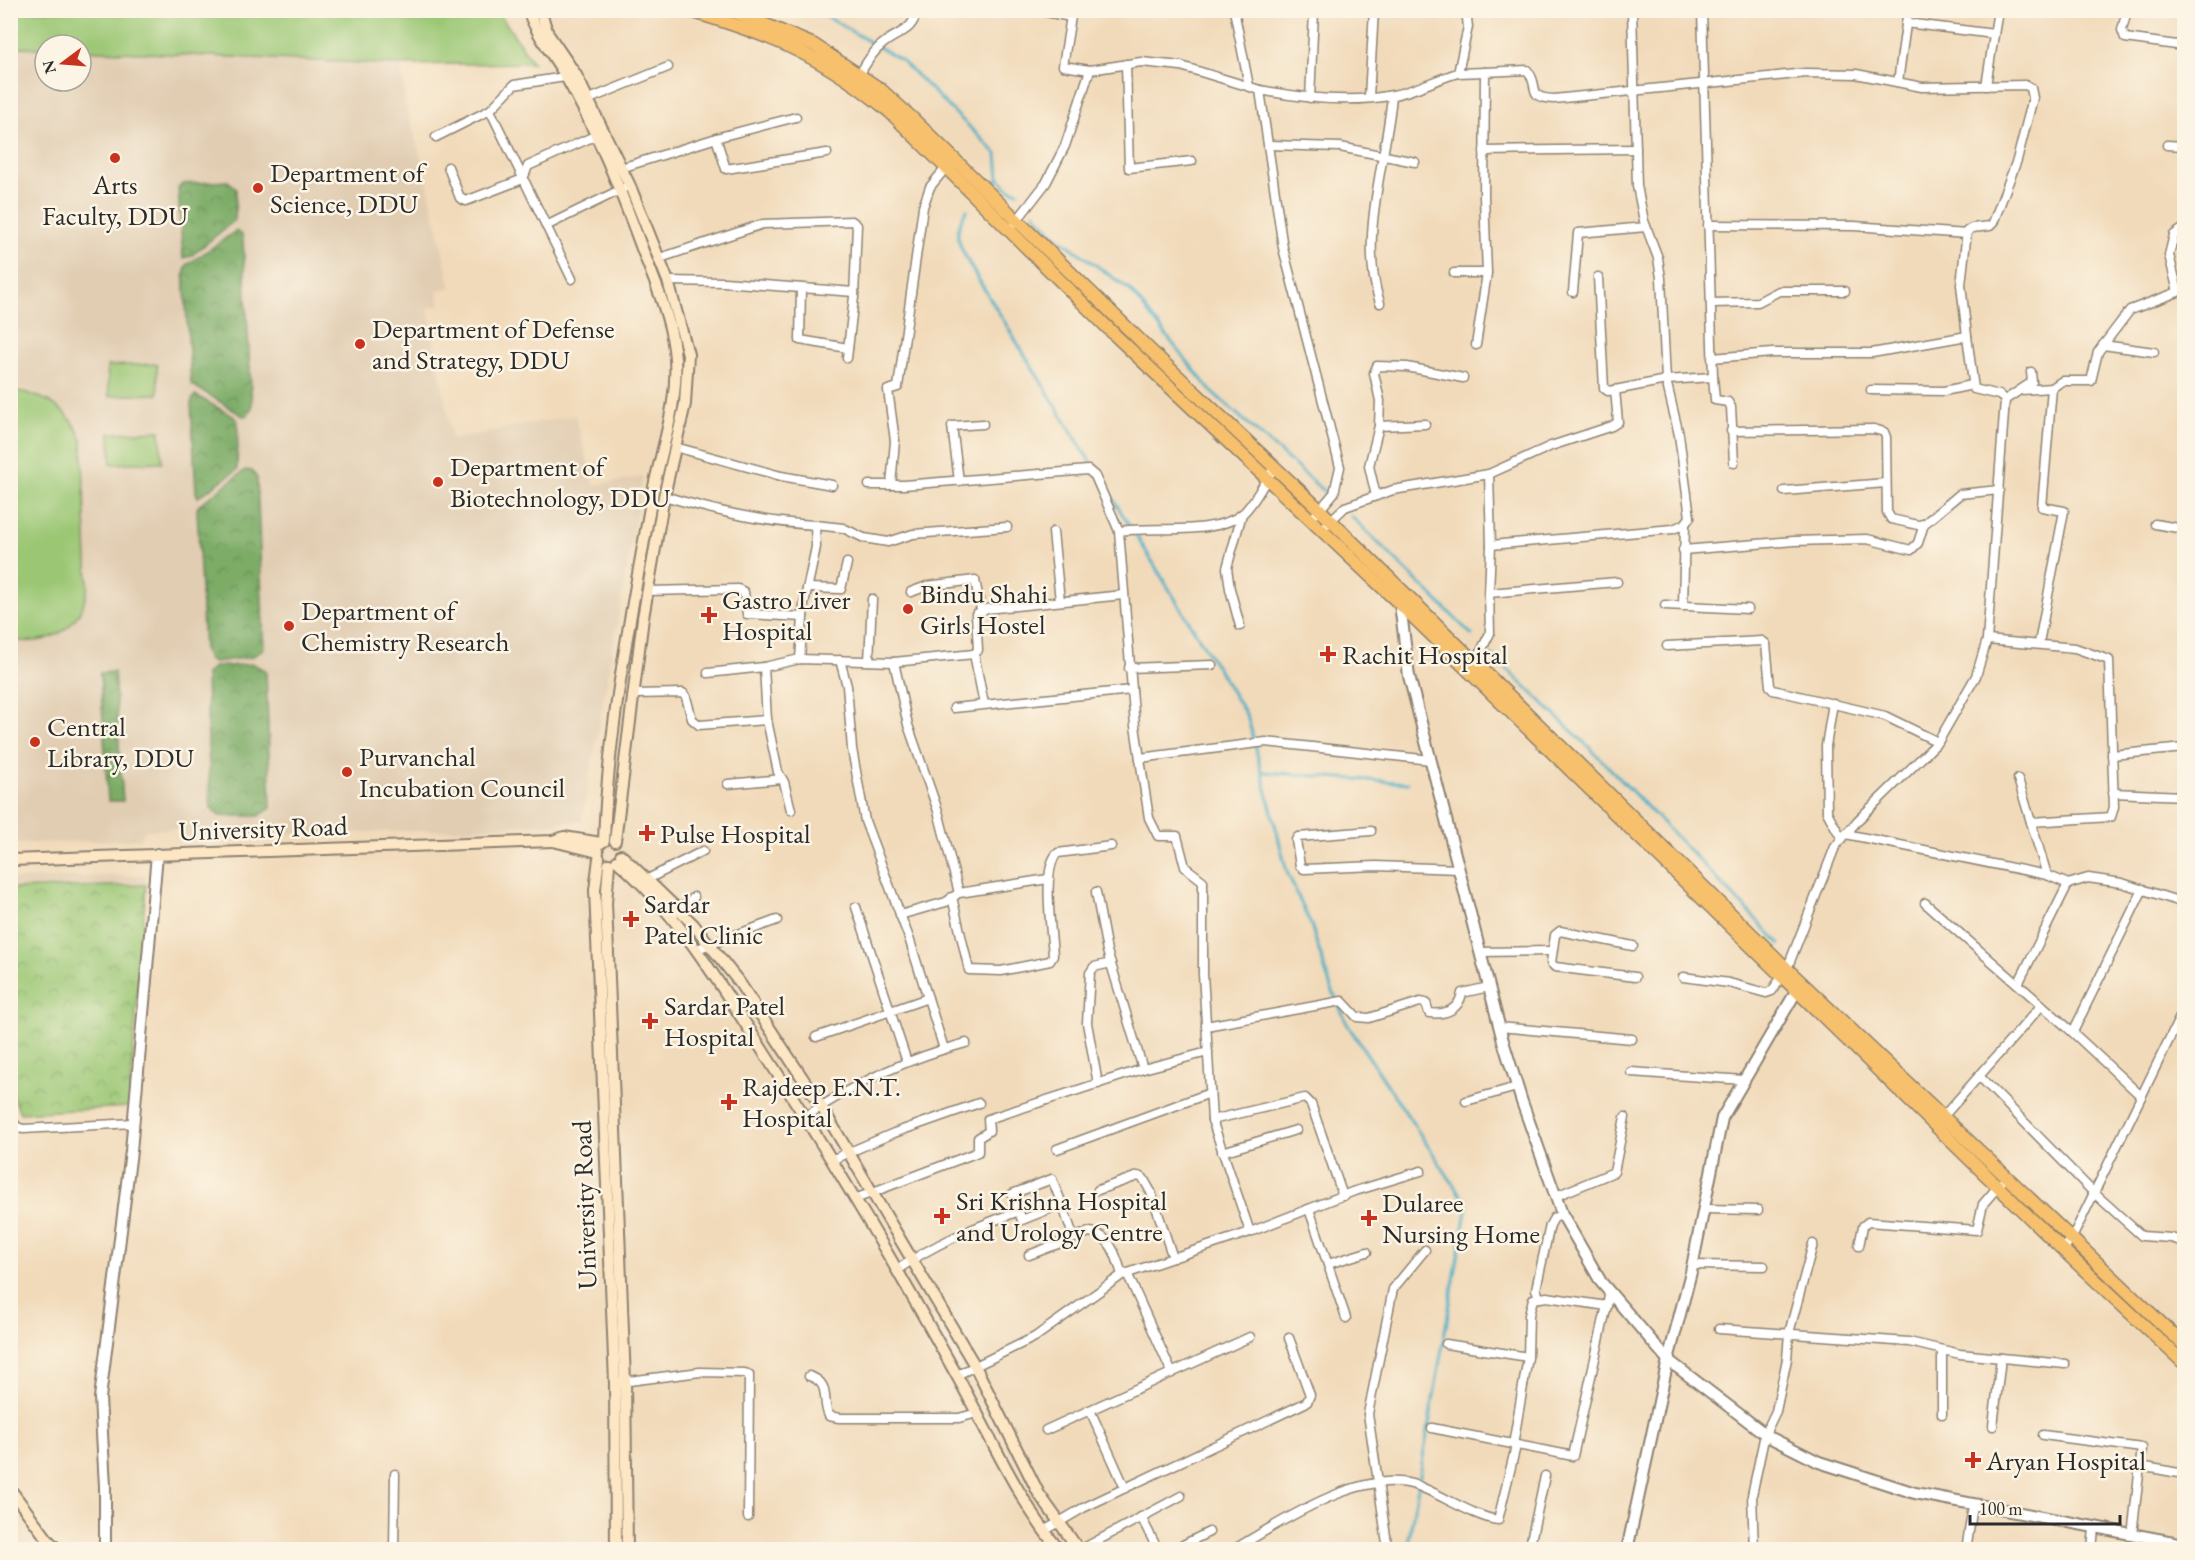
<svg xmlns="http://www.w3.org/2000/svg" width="2195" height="1560" font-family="'EB Garamond',serif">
  <defs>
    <pattern id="forest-crowns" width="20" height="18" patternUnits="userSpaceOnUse" patternTransform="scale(1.5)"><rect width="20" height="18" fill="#7cac66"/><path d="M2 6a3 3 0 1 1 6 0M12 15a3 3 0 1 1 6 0" fill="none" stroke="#668c54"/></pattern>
    <pattern id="park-crowns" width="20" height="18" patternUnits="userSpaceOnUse" patternTransform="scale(1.5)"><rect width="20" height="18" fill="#9bc774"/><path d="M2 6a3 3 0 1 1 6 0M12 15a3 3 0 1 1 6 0" fill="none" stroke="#7fa25f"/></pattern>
  </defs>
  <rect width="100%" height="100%" fill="#fcf5e5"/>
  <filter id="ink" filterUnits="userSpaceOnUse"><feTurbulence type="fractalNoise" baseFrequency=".0167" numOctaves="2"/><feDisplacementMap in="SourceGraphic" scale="12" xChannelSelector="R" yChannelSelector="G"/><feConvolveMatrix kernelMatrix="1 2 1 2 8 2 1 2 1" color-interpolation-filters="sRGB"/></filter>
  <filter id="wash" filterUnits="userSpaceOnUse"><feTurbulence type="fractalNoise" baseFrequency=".008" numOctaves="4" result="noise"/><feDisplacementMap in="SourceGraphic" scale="24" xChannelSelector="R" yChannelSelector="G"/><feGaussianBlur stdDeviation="1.35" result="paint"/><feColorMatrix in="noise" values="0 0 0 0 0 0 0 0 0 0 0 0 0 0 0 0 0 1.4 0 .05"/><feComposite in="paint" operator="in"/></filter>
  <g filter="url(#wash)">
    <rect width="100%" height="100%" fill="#f1daba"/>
    <g fill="#e1cdb2">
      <polygon points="11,47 45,48 45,81 81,81 81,50 401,65 406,108 424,167 451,288 437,291 440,305 428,308 452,439 575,415 594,485 643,477 582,821 451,830 188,836 174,829 145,830 140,839 11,844"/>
      <polygon points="146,875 146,885 11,889 10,879"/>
    </g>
    <g fill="#9bc774" stroke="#637950" stroke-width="1.5">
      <polygon points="497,10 533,63 401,65 81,50 81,45 45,45 45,48 11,47 11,11"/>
      <polygon points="157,364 158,394 109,396 107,366"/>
      <path d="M11,390C43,394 70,409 82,440L88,586C81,628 53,647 10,640Z"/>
      <polygon points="160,431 162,462 111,464 110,433"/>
    </g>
    <g fill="url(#forest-crowns)" stroke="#546c48" stroke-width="1.5">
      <polygon points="228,181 236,189 235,220 191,256 183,258 178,188 183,184"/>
      <polygon points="236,231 242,235 243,240 252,407 248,415 243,416 191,384 184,274 187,265"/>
      <polygon points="195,395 233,416 238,421 237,470 198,497 196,492 191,403"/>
      <polygon points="245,470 252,471 257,478 264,648 252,657 214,662 209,660 204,651 197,509 199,505"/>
      <polygon points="253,664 266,671 271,808 259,816 220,816 211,808 210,803 206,674 214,667"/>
      <polygon points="114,672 123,801 108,801 100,673"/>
    </g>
    <polygon fill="url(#park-crowns)" stroke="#637950" stroke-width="1.5" points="146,885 129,1107 20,1113 10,1089 11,889"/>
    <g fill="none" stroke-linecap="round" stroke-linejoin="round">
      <g stroke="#46adc5" stroke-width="3">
        <polyline points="815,10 901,60 997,154 999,178 992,185"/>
        <polyline points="999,178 1007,188 1018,192"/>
        <path d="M967,210C950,235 959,244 972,269L1129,525"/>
        <polyline points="1034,213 1056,236 1130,290 1210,390 1328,495"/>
        <polyline points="1351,516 1472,635"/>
        <polyline points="1136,535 1248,718 1287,872 1311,925 1330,985 1347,1024 1467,1205 1407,1550"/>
        <polyline points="1491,654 1593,751 1780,944"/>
        <polyline points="1263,772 1408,783"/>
      </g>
    </g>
  </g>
  <g filter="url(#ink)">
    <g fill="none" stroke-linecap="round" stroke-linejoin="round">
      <defs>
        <g id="minor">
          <polyline points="1036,10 1071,17"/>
          <polyline points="1072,10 1063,66 1090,70"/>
          <polyline points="1234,10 1249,86"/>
          <polyline points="1702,10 1713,377 1715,400 1728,402 1731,407 1734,463"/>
          <polyline points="2127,10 2122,30 2125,38 2184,46"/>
          <polyline points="1906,23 1994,34"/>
          <polyline points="1126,64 1129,168 1192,161"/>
          <polyline points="1458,73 1485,72"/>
          <path d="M858,78C864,66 873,51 884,43C899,31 913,32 917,10"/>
          <polyline points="1898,82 1908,10"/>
          <polyline points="1986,86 1998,10"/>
          <path d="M1260,90C1302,98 1350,104 1393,95C1416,91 1436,79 1458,73L1468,27L1466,10"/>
          <polyline points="1369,97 1374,10"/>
          <polyline points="1310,98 1314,12"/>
          <polyline points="587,100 668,67"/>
          <polyline points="490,110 572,279"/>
          <polyline points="436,137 490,110 514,85 571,76"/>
          <polyline points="716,138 726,169 827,153"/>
          <polyline points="1269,145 1340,147 1415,162"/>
          <polyline points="2167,145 2184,146"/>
          <polyline points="1484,151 1636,149"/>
          <polyline points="448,167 460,198 466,201 523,179 528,166 599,134"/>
          <polyline points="621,168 723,136 796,117"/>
          <polyline points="1015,223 1046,183 1065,146 1090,70 1141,62 1181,66 1260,90 1283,248 1340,467 1334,493 1311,520"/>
          <polyline points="1708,225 1854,226 1967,234"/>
          <polyline points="546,226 624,188"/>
          <polyline points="660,258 763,224 852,221 857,225 854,297 847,358"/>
          <path d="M1454,273H1487L1484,197L1485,72L1527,70C1541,86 1525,98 1554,99L1806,73L1856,74L1922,87L2026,85L2031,88L2033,98L2017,160L1993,223L1990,226L1972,228L1967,231L1961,285L1967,336"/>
          <polyline points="1598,277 1604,388 1608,391 1615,390"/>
          <polyline points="668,281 724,282 854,292"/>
          <polyline points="801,288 800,340 848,348"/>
          <polyline points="1573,292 1578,233 1646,227"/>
          <path d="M1380,303C1358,237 1386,163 1392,96"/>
          <polyline points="1711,303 1758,302 1779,291 1845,291"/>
          <polyline points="1476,345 1487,273"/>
          <polyline points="2103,345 2154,352"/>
          <polyline points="1712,358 1772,353 1872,353 1967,336 1974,389 1999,395 2005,400"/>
          <polyline points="1871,390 1944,391 1972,385"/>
          <polyline points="2021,390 2052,388 2062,381 2091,381 2098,352 2130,310 2178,292 2169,255 2174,235 2184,228"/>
          <polyline points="1379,426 1425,424"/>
          <polyline points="1731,431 1874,429 1884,432 1886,437 1887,512 1891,519 1918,525 1924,524 1960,494 1999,490"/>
          <polyline points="675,447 781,476 832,485"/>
          <polyline points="1489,474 1491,545 1489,593"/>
          <polyline points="959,481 952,426 983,424"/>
          <polyline points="869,485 904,485 1088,470 1095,476 1119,531"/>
          <polyline points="891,485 895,441 888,390 898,387 923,207 930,187 949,164"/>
          <polyline points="1784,491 1886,483"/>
          <path d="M664,496C715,511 762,522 815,525L816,547L804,604L800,659"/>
          <polyline points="1376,496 1369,466 1379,426 1380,401 1374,373 1377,366 1407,367 1463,378"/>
          <polyline points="1327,524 1345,507 1393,490 1489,474 1551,446 1612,426 1618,422 1615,390 1666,380 1713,377"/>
          <polyline points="2155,524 2184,529"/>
          <polyline points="815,525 843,528 864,538 888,542 913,534 1007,527"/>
          <polyline points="1053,532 1060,601"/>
          <polyline points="1491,545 1673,529 1685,524 1690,517 1679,435 1666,380 1661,278 1658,258 1644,221 1637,186 1632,10"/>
          <polyline points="1683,550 1794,541 1867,539 1911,550 1918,543 1924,524"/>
          <polyline points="807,588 841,589 847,563"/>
          <polyline points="648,591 738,589 744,592 747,614 803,617"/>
          <polyline points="911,592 927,586 975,580 981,610"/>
          <polyline points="1665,605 1748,609"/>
          <polyline points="1683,606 1685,524"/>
          <polyline points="1240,626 1230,589 1227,568 1242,514"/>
          <polyline points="1987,640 2075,648 2109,660 2114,807 2111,817 2031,822"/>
          <polyline points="2039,643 2064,511 2042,507 2052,388"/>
          <polyline points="1667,646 1762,641 1766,644 1770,686 1773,690 1885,716 1938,742"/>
          <polyline points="840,660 847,686 852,749 865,821 909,938 944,1049"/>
          <polyline points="869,661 872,599"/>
          <polyline points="894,662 908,725 938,811 959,893 1048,879"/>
          <polyline points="764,667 767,720 778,772 784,782 791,810"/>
          <polyline points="1473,667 1490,633 1489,593 1617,582"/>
          <polyline points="1129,668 1212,665"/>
          <polyline points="708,673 764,667 800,659 894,662 974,654"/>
          <polyline points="635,694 683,693 686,697 692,719 699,725 767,720"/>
          <polyline points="1833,703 1826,746 1827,812 1842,839"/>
          <polyline points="984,704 974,654 978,650 976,614 986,609 1123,595"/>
          <polyline points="954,708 1132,690"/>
          <polyline points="2112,755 2184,748"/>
          <polyline points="1140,758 1266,742 1431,760"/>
          <polyline points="2018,779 2047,875"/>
          <polyline points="728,784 782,779"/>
          <polyline points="2113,793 2184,796"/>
          <polyline points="1371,831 1298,837 1296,840 1300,866 1304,869 1376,866 1459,869"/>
          <polyline points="1846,834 2047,875 2068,884"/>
          <polyline points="642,882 703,851"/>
          <polyline points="1096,892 1107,951 1143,1069"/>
          <path d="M952,897L969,970L1001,971L1050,961L1053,956C1052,935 1041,865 1058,853L1111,846"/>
          <polyline points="1925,903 2068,1028 2141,1096"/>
          <polyline points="856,907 907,1062"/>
          <polyline points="674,914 694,897"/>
          <polyline points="900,915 946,902 956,895"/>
          <polyline points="1633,946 1560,931 1555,935 1551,963 1555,967 1635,977"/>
          <polyline points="697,949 777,920"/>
          <polyline points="1480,952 1552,951"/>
          <polyline points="1683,977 1729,983 1766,993 1772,991 1787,969 1835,847 1858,820 1938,742 1976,676 1987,640 2005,400 2032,382 2031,372"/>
          <polyline points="2018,984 2068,884 2088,878 2122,883 2184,903"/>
          <path d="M1206,1026L1342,1001L1357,1017L1369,1018L1420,1002L1426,1003L1429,1013C1445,1015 1459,1010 1462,993L1489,987"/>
          <polyline points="1499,1027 1632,1039"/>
          <polyline points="2073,1032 2143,889"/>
          <polyline points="816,1037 928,998"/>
          <polyline points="1631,1072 1744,1080"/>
          <polyline points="1979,1076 2094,1193 2142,1236 2171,1238 2184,1242"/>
          <polyline points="1098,1084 1087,1023 1090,973 1094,967 1111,963"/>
          <polyline points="1466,1101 1517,1087"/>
          <polyline points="10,1117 17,1127 23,1129 134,1123"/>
          <path d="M805,1117C855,1083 908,1058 966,1043"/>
          <polyline points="1941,1119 2042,1005"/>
          <polyline points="1212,1120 1305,1098 1311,1104 1343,1196"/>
          <polyline points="1057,1149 1210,1093"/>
          <polyline points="1222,1152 1296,1130"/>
          <polyline points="831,1160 894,1133 979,1103"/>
          <polygon points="1052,1179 1062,1204 1022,1220 1012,1194"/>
          <polyline points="1098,1190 1138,1176 1143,1178 1151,1192 1173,1258"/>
          <polyline points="1556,1196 1614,1172 1625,1117"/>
          <polyline points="855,1199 978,1152 978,1138 989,1131 988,1119 1143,1069 1208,1052"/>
          <polyline points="1062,1204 1074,1238"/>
          <polyline points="1309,1209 1346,1318"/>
          <polyline points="1704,1209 1758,1210"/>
          <path d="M1250,1232L1212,1120L1203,974V881L1185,867L1177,836H1158L1149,818L1135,726L1119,531C1153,526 1215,536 1242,514C1253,506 1265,480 1274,468"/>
          <polyline points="1859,1246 1863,1226 1868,1222 1977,1230 1983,1204 2001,1183"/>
          <polyline points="2063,1250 2071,1240 2184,1009"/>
          <path d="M1029,1255L1089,1232C1111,1234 1117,1258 1122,1275"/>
          <polyline points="1328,1264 1367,1252"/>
          <polyline points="1692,1265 1764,1266"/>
          <path d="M897,1270C935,1243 976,1227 1019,1211"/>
          <polyline points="1127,1273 1172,1373"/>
          <polyline points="1539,1297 1536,1289 1550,1225 1554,1218 1562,1214"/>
          <polyline points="1719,1329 1909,1342 1960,1354 2065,1364"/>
          <polyline points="1446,1344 1528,1357"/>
          <polyline points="1942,1350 1942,1414"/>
          <polyline points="957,1375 1035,1337 1122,1275 1250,1232 1352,1192 1421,1171"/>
          <path d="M809,1376C832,1383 821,1400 829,1416L839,1418H959L977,1413"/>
          <polyline points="621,1382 700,1372 745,1373 749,1375 748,1517"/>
          <polyline points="1090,1410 1125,1488"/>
          <polyline points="1993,1426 2001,1358"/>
          <polyline points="1432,1428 1573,1456 1610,1292"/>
          <polyline points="1046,1430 1250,1337"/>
          <polyline points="2043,1435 2142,1448 2132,1535"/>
          <polyline points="1513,1445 1528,1357 1529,1315 1533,1299 1547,1297 1607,1306"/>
          <polyline points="2140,1466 2184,1474"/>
          <polyline points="1141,1517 1158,1550"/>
          <polyline points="1044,1531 1083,1508 1307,1402 1310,1395 1289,1338"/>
          <polyline points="394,1550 395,1474"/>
          <polyline points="1080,1550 1181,1496"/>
          <polyline points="1173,1550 1209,1532"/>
          <path d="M1233,1550C1279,1523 1363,1466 1418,1486C1440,1494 1477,1518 1498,1520L1516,1446"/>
          <polyline points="1388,1550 1368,1414 1393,1289 1425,1250"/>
          <polyline points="1529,1550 1545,1476"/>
          <polyline points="1754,1550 1752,1495 1765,1434 1776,1411 1787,1359 1789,1333 1813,1244"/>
          <polyline points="1966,1550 1973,1506"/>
          <polyline points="2092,1550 2094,1528"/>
        </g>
        <g id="tertiary">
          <polyline points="1403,600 1400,604 1409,676 1503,1041 1522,1102 1562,1214 1601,1282 1668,1360 1769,1437 1819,1462 1915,1493 2184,1544"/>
          <polyline points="105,1550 105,1486 100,1398 131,1151 157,854"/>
          <polyline points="1627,1550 1668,1360 1691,1272 1722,1118 1800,985"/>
        </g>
        <g id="secondary">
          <path d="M528,10C537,36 553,54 566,77C597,130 620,189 641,246C654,280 669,313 674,349C681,398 661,449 652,496C632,610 608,725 604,841"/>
          <polyline points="540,10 548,34 576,75 630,186 668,281 688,354 685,404 664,496 643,618 615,841"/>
          <polyline points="553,841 598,852"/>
          <polyline points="621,855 693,924 739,982 821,1106 975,1366 1039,1494 1079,1550"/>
          <polyline points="599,858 595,890 615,1383 616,1550"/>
          <polyline points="10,860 553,841 564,837 601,843"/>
          <path d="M617,861C679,914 719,983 763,1051C831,1156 895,1264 956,1374C989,1433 1016,1497 1059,1550"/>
          <polyline points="609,864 606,903 625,1381 627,1550"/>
          <polyline points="10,1489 48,1540 58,1550"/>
        </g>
        <g id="primary">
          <path d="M687,10C769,34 824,56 890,112L1116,336L1400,604L2061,1248L2184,1363"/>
          <polyline points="730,10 814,45 880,89 914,120 1150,350 1320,510 1787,969 2184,1345"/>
        </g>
      </defs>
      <use href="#minor" stroke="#8e8272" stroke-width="11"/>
      <use href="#tertiary" stroke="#8e8272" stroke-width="14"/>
      <use href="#secondary" stroke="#8e8272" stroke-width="14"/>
      <use href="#primary" stroke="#8e8272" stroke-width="15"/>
      <use href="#minor" stroke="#fff" stroke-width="8"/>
      <use href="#tertiary" stroke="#fff" stroke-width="10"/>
      <use href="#secondary" stroke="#fce6c4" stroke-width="10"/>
      <use href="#primary" stroke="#f7c06c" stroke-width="12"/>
    </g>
  </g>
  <g fill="#c8321e" stroke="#fcf5e5" stroke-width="2">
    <circle cx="115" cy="158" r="6"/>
    <circle cx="258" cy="188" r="6"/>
    <circle cx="360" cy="344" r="6"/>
    <circle cx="438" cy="482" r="6"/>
    <circle cx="908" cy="609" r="6"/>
    <path d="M706 606h6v6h6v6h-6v6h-6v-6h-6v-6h6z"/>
    <circle cx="289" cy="626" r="6"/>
    <path d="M1325 645h6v6h6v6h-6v6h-6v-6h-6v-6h6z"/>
    <circle cx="35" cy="742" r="6"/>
    <circle cx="347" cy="772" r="6"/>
    <path d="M644 824h6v6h6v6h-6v6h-6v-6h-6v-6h6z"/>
    <path d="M628 910h6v6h6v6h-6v6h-6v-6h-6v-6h6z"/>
    <path d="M647 1012h6v6h6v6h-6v6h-6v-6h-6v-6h6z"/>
    <path d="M726 1093h6v6h6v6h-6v6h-6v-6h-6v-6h6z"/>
    <path d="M939 1207h6v6h6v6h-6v6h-6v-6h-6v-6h6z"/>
    <path d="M1366 1209h6v6h6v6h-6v6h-6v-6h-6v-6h6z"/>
    <path d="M1970 1451h6v6h6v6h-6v6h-6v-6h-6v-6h6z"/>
  </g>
  <g text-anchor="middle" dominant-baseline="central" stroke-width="5" stroke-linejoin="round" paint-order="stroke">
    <g font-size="27" fill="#2b2b2b" stroke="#fcf5e5" text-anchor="start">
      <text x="270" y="172">Department of<tspan x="270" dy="31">Science, DDU</tspan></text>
      <text x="115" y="184" text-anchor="middle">Arts<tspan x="115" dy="31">Faculty, DDU</tspan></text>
      <text x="372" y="328">Department of Defense<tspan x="372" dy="31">and Strategy, DDU</tspan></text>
      <text x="450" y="466">Department of<tspan x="450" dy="31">Biotechnology, DDU</tspan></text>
      <text x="920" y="593">Bindu Shahi<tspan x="920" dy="31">Girls Hostel</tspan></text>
      <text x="722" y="599">Gastro Liver<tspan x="722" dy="31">Hospital</tspan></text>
      <text x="301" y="610">Department of<tspan x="301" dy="31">Chemistry Research</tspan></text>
      <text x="1342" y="654">Rachit Hospital</text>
      <text x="47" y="726">Central<tspan x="47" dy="31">Library, DDU</tspan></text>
      <text x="359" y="756">Purvanchal<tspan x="359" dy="31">Incubation Council</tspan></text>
      <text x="660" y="833">Pulse Hospital</text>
      <text x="644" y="903">Sardar<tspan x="644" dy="31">Patel Clinic</tspan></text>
      <text x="664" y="1005">Sardar Patel<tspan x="664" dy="31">Hospital</tspan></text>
      <text x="742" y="1086">Rajdeep E.N.T.<tspan x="742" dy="31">Hospital</tspan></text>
      <text x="956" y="1200">Sri Krishna Hospital<tspan x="956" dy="31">and Urology Centre</tspan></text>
      <text x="1382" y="1202">Dularee<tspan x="1382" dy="31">Nursing Home</tspan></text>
      <text x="1986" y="1460">Aryan Hospital</text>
    </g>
    <g font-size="27" fill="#2b2b2b" stroke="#fcf5e5">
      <text transform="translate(263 828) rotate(-2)">University Road</text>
      <text transform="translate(584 1205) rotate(-92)">University Road</text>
    </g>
  </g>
  <rect width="2195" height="1560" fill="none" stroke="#fcf5e5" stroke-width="36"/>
  <g transform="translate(63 63) rotate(254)"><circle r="28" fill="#fcf5e5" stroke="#a8a49b" stroke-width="1.5"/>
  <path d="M0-4.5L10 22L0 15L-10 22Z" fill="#c8321e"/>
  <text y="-9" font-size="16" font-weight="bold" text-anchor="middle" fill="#2b2b2b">N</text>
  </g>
  <path d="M1970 1515v9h150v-9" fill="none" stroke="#2b2b2b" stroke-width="3"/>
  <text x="1979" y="1515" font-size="18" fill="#2b2b2b" stroke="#fcf5e5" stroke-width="4.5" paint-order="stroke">100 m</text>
</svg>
